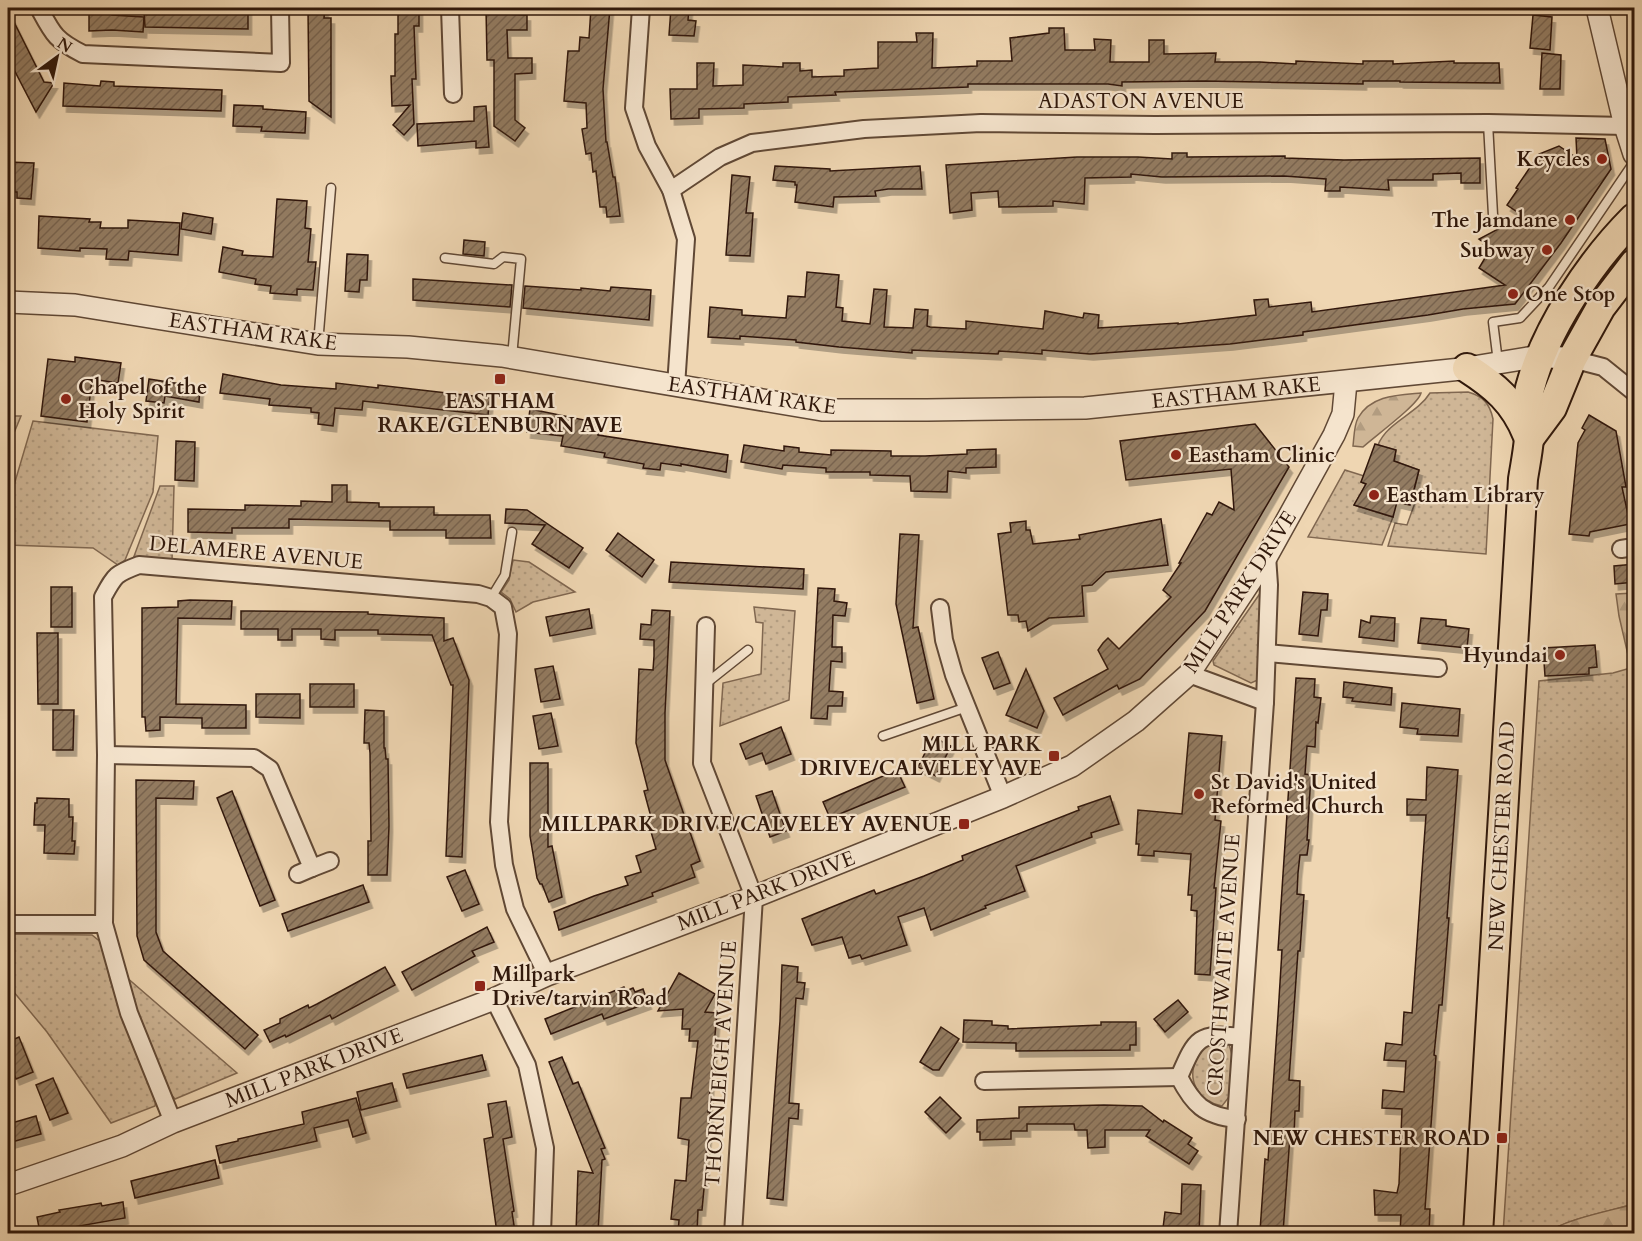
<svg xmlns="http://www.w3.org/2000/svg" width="1642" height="1241" font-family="Cardo,serif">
  <defs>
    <pattern id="grass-dots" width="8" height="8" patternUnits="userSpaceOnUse" patternTransform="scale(1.5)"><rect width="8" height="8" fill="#cfb696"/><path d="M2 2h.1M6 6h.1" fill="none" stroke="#b29c80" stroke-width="1.8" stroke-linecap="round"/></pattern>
    <pattern id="forest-firs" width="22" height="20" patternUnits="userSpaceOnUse" patternTransform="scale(1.5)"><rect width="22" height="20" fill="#cfb696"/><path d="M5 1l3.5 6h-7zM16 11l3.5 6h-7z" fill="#b29c80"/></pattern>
    <pattern id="building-hatch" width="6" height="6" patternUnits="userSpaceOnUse" patternTransform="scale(1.5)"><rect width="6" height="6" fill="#937b62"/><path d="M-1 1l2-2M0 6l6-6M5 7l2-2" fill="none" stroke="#78644f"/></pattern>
    <filter id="shadow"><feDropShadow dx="3.5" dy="6" stdDeviation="0" flood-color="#0004"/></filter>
  </defs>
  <rect width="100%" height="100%" fill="#efd6b2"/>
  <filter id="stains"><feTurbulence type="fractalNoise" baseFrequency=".00333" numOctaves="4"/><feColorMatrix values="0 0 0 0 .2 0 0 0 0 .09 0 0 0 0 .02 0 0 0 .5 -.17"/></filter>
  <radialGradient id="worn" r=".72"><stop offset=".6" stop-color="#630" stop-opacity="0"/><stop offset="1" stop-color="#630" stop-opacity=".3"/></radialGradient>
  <g fill="url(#grass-dots)" stroke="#806750" stroke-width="1.5">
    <path d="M1468,392C1483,396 1490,404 1493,419L1486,554L1388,546L1395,523L1407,525L1417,497L1413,495L1419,470L1394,461L1396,450L1378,445C1387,422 1417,414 1430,393Z"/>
    <polygon points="8,416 21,416 11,440 8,438"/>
    <polygon points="33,421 158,436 153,492 125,560 118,565 93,548 8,545 9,502"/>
    <polygon points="1345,470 1364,476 1361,482 1366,484 1354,505 1393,517 1382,545 1308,537"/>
    <polygon points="160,486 174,486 172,561 133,559"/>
    <polygon points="513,560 529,562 575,592 533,602 516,612 510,599 501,592 509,580"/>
    <polygon points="1261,592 1260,679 1251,683 1214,665 1213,661"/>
    <polygon points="754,607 795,611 789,700 720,726 723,683 761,674 763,623 756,622"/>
    <path d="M1634,667V1204C1614,1210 1561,1220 1548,1233L1503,1234L1539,681L1613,673Z"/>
    <polygon points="8,934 92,935 103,944 110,980 156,1097 155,1106 111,1123 47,1032 8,985"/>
    <polygon points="125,976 237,1073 175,1099 169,1092 144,1032"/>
    <path d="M1216,1043L1229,1044L1232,1055L1229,1097L1222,1106C1198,1101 1186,1080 1197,1058C1199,1055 1200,1051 1202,1049C1205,1046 1212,1045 1216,1043Z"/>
  </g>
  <g fill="url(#forest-firs)" stroke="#806750" stroke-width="1.5">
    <path d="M1421,393C1418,405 1375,436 1363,447L1353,446C1354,438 1354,425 1358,418C1371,395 1398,395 1421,393Z"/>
    <polygon points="1634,593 1634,667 1631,668 1619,616 1616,594"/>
    <path d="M1634,1204V1233H1548C1561,1220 1614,1210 1634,1204Z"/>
  </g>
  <polygon fill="#cfb696" stroke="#806750" stroke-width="1.5" points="8,557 12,783 8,783"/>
  <g fill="url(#building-hatch)" stroke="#30180b" stroke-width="1.5" filter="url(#shadow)">
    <polygon points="89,8 112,8 112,15 144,17 143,32 112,30 89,31"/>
    <polygon points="151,8 192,11 192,8 248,8 248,29 145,27 144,11 151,11"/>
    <polygon points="308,8 325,8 324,18 331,18 331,117 309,101"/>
    <polygon points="398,8 419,8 419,26 414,26 416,79 412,79 414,124 404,135 393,125 410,105 392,106 391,76 395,76 395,34 398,34"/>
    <polygon points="486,8 501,8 500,14 527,15 527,30 507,30 508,58 532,58 532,73 515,74 515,120 525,128 515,141 494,126 494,60 487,60"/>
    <polygon points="591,8 610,8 603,89 606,142 607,142 613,177 615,177 620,216 607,217 606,207 600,207 596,171 593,172 591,153 586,154 582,129 587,128 586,103 564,101 568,51 579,51 580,37 589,38"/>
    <polygon points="671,8 689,8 688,20 696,21 694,36 669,35"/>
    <polygon points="8,10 44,82 54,83 36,112 8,58"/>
    <polygon points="1533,15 1552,17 1550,50 1530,48"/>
    <polygon points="1049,28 1064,28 1065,50 1095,50 1094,39 1111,40 1110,62 1149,62 1149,40 1164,40 1164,54 1216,53 1215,62 1260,62 1296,64 1296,61 1363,64 1363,61 1393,61 1393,64 1454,61 1454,63 1499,63 1500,83 1400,82 1400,81 1363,81 1363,84 1204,81 1122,82 1122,86 1108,84 968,84 968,87 835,92 836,95 788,97 788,102 744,104 744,108 699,109 699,118 671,119 670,89 697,89 697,63 714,63 713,86 743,85 743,65 783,67 783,63 800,63 800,71 812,70 812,77 844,76 844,70 878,68 878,42 917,42 916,33 933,33 932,68 977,66 977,61 1012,61 1010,38 1049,33"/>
    <polygon points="1542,53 1561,55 1560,89 1540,89"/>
    <polygon points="101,81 114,82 114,86 222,90 221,111 63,106 64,83 100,86"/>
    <polygon points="234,105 263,106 263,109 306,112 305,133 261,131 262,127 233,126"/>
    <polygon points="486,106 489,147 476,148 476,141 418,146 417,124 474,121 474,107"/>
    <polygon points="1576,138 1605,139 1611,169 1561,243 1515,304 1463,309 1428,315 1303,332 1303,335 1230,344 1090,354 1042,350 1042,354 999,351 998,354 912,350 912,353 839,347 796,342 796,340 740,336 740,339 708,337 710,307 742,310 742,315 786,318 788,296 805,297 807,272 839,275 836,307 843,308 842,321 870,324 874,289 887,290 884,327 913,328 915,309 928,310 927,326 930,327 966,329 966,321 1043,329 1045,311 1083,318 1084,313 1099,315 1098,328 1178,323 1178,324 1256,315 1254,300 1268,299 1269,307 1311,302 1312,312 1505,285 1479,268 1491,248 1479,239 1523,216 1507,205 1518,189 1516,188 1539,154 1559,146 1577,158"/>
    <polygon points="1172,153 1187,153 1187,157 1285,156 1285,158 1344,160 1480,158 1480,183 1461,183 1461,173 1433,174 1433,180 1388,180 1389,190 1340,187 1340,191 1325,191 1326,179 1284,176 1162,177 1131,174 1131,177 1085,178 1084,204 1053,201 1053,206 999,207 998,191 971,193 972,210 950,213 946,165 1077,157 1138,157 1172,159"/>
    <polygon points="8,162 34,163 31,199 17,198 17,192 8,192"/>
    <polygon points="775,166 830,169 830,171 920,166 922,189 888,189 875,191 876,196 834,197 833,207 795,202 797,185 795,185 795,182 773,180"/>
    <polygon points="732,175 750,177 746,213 753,213 750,256 726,255"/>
    <polygon points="277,199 307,201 305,228 311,229 308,262 316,262 313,290 297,289 297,295 270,293 271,286 255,284 256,279 219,272 223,247 243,251 242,255 273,257"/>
    <polygon points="183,213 213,218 211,234 181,229"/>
    <polygon points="39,216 90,219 89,222 101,222 100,228 128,228 128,220 180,223 178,255 129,251 128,260 106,259 107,249 80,248 80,251 38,248"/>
    <polygon points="464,240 485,242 484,256 463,254"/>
    <polygon points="347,254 368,255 367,280 360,280 359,292 345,291"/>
    <polygon points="413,279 512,285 510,307 413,300"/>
    <polygon points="525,286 581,290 581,288 610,291 611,287 651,290 649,320 523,308"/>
    <polygon points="75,357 121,363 118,383 92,379 87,422 41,416 48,359 75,362"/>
    <polygon points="223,374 281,385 336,389 336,383 378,388 378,385 490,398 488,415 363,401 362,410 335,408 333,426 318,424 319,413 311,412 311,408 269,405 270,399 220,393"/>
    <polygon points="149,379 200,387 199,402 165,396 164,403 146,401"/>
    <polygon points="530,409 599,423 598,435 728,455 726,472 681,464 681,466 661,463 660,470 643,468 644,464 604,457 605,453 561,446 563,436 527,432"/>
    <polygon points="1589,415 1616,431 1626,487 1622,487 1630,524 1590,532 1589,536 1569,534 1578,443 1585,430 1582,428"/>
    <polygon points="1255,424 1289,467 1205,611 1140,679 1119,689 1117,685 1063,715 1054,698 1108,669 1098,650 1103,643 1108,638 1119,649 1171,597 1163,590 1181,563 1179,563 1207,513 1212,515 1219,502 1234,510 1231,469 1126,480 1120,441"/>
    <polygon points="176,441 195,442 194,481 175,480"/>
    <polygon points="1375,444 1396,450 1394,461 1419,470 1410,505 1397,502 1393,517 1354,505 1366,484 1361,482"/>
    <polygon points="744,445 784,451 784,446 799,448 799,452 831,455 831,450 891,451 891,456 925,456 967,454 967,450 996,449 996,467 966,468 966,473 948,471 947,492 911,491 910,476 870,475 870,472 826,472 826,468 783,465 782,469 741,462"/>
    <polygon points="332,485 347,485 347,502 379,503 379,507 434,507 434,515 490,515 491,538 446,538 446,530 390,530 390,521 289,519 289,528 232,528 232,533 188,532 188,509 245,510 245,505 301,506 301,501 332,502"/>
    <polygon points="506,509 527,510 583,548 569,568 532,544 545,525 505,523"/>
    <polygon points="1161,519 1168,565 1106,572 1092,585 1082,586 1084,616 1049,618 1028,631 1026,621 1019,622 1018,615 1008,615 998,534 1011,532 1010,523 1026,521 1026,530 1030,530 1033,544 1080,539 1079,535"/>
    <polygon points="618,533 654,560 642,577 606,550"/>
    <polygon points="900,534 919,535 913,628 918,627 934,699 917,703 896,604"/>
    <polygon points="671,562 804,569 803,589 669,582"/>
    <polygon points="1635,564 1635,582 1615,584 1614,566"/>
    <rect x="51" y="587" width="21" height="40"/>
    <polygon points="818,588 835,589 834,601 847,603 845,616 833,615 832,647 842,647 842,662 831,661 829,691 843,692 842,706 828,706 827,719 811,718"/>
    <polygon points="1303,592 1328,594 1327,610 1321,610 1318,636 1299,634"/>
    <polygon points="190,600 232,601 231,619 178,618 176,704 246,705 246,728 202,728 202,718 160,717 160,730 146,731 145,717 142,717 142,608 178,607 178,601"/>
    <polygon points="589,609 592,628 550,636 546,617"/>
    <polygon points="652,610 670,611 665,713 665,760 700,861 691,865 695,877 652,893 653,896 559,930 554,912 594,896 628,885 625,877 641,872 636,856 656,849 647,818 651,817 644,791 648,790 636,743 639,669 653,670 654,656 654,640 640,639 641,624 651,625"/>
    <polygon points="241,611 368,612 368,614 444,618 444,641 453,638 469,680 462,857 446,856 453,685 451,685 432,635 378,634 378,630 335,630 335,640 321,639 321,629 292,629 292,640 278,640 278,629 241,629"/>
    <polygon points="1371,616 1395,618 1394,641 1359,637 1361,620 1370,623"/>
    <polygon points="1421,618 1446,620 1446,626 1469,629 1467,648 1418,643"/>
    <polygon points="37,633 58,633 58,704 38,704"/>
    <polygon points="1595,645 1597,667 1589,668 1589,674 1545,676 1543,648"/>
    <polygon points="998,652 1010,683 994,689 982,658"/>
    <polygon points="553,666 560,699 541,702 535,669"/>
    <polygon points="1026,669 1044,711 1037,728 1006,715"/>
    <polygon points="1296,678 1315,679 1314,697 1321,698 1318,723 1316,722 1315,747 1307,746 1305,774 1311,775 1307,840 1309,840 1307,855 1300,855 1298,873 1297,894 1304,895 1300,951 1298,951 1289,1080 1300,1081 1299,1111 1295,1111 1294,1136 1290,1136 1283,1233 1260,1231 1265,1159 1268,1160 1278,1015 1282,950 1278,950"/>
    <polygon points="1344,682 1392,688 1391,705 1352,701 1353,698 1343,697"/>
    <rect x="310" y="684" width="44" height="23"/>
    <polygon points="256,694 300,694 300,718 256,717"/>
    <polygon points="1402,703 1460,709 1458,736 1417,734 1418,729 1400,727"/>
    <polygon points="53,710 74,710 73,750 53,750"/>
    <polygon points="365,710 384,711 384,748 385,748 386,759 388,759 389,826 387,875 368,875 368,841 371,841 370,753 369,743 364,743"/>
    <polygon points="551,713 558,746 539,749 533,716"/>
    <polygon points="781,727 791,754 766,764 762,753 746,759 740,744"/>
    <polygon points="1189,733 1222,736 1215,820 1221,821 1214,888 1216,888 1210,975 1195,974 1197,911 1191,910 1192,895 1188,895 1191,854 1154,851 1154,856 1138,855 1139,844 1136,844 1138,810 1182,814"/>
    <polygon points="933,737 951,746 936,776 918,767"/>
    <polygon points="530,763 548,763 548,847 552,846 562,897 549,902 542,884 540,884 537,878 530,836"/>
    <polygon points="1427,767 1458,770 1447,918 1449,918 1442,1005 1439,1005 1434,1055 1436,1056 1425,1209 1430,1209 1429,1233 1400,1233 1401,1215 1375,1215 1374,1190 1397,1193 1399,1184 1402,1109 1382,1108 1383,1090 1404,1092 1406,1061 1384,1060 1386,1043 1402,1045 1404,1012 1412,1013 1426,815 1407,815 1407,799 1426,800"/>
    <polygon points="897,770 905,787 830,818 823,802"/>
    <polygon points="136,780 194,781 193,799 156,798 156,932 163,951 258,1035 245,1049 144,960 137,936"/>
    <polygon points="232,791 275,900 260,906 217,798"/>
    <polygon points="772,791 786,831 770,837 756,796"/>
    <polygon points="1110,796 1119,824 1091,833 1092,837 1016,866 1025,891 985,906 986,908 931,930 924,908 898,917 907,945 862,959 860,955 849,958 842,937 812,945 802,919 874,890 876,894 924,876 963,860 962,856 1079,810 1078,807"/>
    <polygon points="37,798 69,799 69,817 73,817 72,841 75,841 74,854 44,853 45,825 34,825 35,803 37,803"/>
    <polygon points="465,870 479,904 462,911 447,877"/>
    <polygon points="363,885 369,902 288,931 282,914"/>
    <polygon points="487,927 494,942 472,951 475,956 412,990 402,972"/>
    <polygon points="782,965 798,967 797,982 805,983 803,999 796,998 789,1103 799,1104 798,1119 789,1118 783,1200 767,1198 780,1021"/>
    <polygon points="385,967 395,985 332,1019 330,1015 286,1037 285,1035 270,1042 264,1030 280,1023 280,1019 308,1005 309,1008 317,1004"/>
    <polygon points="679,973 715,994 705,1012 717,1013 708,1112 710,1112 705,1167 706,1167 702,1210 698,1210 697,1233 678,1233 679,1220 671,1219 675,1180 686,1181 689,1140 678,1138 681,1098 691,1098 698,1041 689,1041 690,1029 682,1029 683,1009 658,1011"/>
    <polygon points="624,987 626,991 633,988 635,992 643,989 648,1003 604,1019 602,1014 551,1034 545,1019"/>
    <polygon points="1178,1000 1188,1012 1165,1032 1154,1019"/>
    <polygon points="964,1020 992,1021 992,1025 1008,1026 1008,1029 1101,1025 1101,1022 1136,1022 1136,1045 1130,1045 1130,1050 1016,1051 1016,1043 963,1042"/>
    <polygon points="941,1027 959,1039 939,1070 933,1070 920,1062"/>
    <polygon points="19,1037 33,1072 16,1079 8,1059 8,1042"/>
    <polygon points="482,1055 486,1070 407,1088 403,1074"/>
    <polygon points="562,1057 573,1084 578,1082 605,1148 601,1149 605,1159 602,1160 598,1233 576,1233 578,1171 593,1173 549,1062"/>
    <polygon points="53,1078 68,1113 50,1120 36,1085"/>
    <polygon points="392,1083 397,1101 361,1110 357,1092"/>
    <polygon points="940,1097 961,1118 946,1133 925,1112"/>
    <polygon points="356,1098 366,1133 353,1137 348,1120 314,1128 317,1141 220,1163 216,1146 238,1141 238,1139 304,1124 302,1112"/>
    <polygon points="506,1101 512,1137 503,1139 514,1211 512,1212 515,1232 497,1233 484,1139 493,1137 488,1104"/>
    <polygon points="1104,1105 1142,1106 1163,1122 1164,1120 1192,1138 1188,1144 1198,1151 1189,1164 1146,1136 1150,1130 1105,1130 1105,1147 1088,1148 1087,1130 1075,1130 1074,1124 1027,1124 1027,1131 1011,1131 1011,1139 980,1140 980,1132 977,1132 977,1120 1019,1118 1019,1107"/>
    <polygon points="36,1116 41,1134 8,1143 8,1124"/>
    <polygon points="215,1160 219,1178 135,1198 131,1181"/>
    <polygon points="1182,1184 1201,1185 1199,1233 1180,1233 1180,1230 1163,1228 1165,1212 1181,1214"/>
    <polygon points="123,1202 125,1218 40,1233 37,1217 60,1212 59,1210 101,1203 102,1206"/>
  </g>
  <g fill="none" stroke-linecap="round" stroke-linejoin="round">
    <defs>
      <g id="service">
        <polyline points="1488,123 1493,215"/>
        <polyline points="445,258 494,264 503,257 521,259 512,357"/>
        <polyline points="318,344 331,188"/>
        <polyline points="1498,362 1493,322 1520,318 1549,287 1634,162"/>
        <polyline points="491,598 505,575 512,532"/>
        <polyline points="704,685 748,650"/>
        <polyline points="883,736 967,707"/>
      </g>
      <g id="minor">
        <path d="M39,8C53,34 55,40 83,54L281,63L280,8"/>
        <polyline points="450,8 453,94"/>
        <polyline points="641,8 634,108 647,146 671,190 686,239 676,386"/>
        <polyline points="671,190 720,157 752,143 864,129 981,123 1155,125 1488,123 1625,126"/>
        <polyline points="1572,359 1603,367 1634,392"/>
        <polyline points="1621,549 1634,547"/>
        <polyline points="940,608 944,640 954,675 1003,797"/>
        <polyline points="706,626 702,763 754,897 733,1234"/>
        <polyline points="1268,653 1438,668"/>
        <polyline points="1189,674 1265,702"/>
        <polyline points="106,755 254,758 270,769 312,868 298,874"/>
        <polyline points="312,868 330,861"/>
        <polyline points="8,924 104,924"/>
        <polyline points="494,999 527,1065 545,1148 542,1234"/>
        <polyline points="984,1081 1179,1077"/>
        <path d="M1237,1119C1204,1116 1193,1104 1179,1077C1196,1038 1198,1032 1241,1037"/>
        <path d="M173,1122L129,1013L104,924L106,755L103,597C115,575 115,574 139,565L478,594L491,598L503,607L508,634L499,822L504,865L515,909L547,975"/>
        <polyline points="1228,1234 1265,702 1269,585 1267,556"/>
      </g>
      <g id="tertiary">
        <polyline points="1597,8 1625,126 1634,154"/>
        <polyline points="8,302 75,305 318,344 408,347 502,356 822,410 927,410 1085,408 1461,369 1541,356 1572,359"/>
        <polyline points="8,1185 122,1146 173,1122 494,999 547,975 754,897 1003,797 1072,766 1136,721 1189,674 1267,556 1334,435 1343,414 1346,382"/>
      </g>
      <g id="trunk">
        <path d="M1467,368C1495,386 1514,402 1527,434"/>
        <polyline points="1529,439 1552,408 1572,359 1601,307 1634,264"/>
        <path d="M1478,1234L1523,479C1525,466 1528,452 1529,438C1529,422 1526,404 1530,388C1545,329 1591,261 1634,218"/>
      </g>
    </defs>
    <use href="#service" stroke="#604835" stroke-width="11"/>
    <use href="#minor" stroke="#604835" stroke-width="20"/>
    <use href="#tertiary" stroke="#604835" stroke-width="24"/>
    <use href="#trunk" stroke="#30180b" stroke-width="32"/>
    <use href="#service" stroke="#f5e4cd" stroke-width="8"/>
    <use href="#minor" stroke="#f5e4cd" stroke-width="16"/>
    <use href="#tertiary" stroke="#f5e4cd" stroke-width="21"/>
    <use href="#trunk" stroke="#efd6b2" stroke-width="28"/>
  </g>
  <g fill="#8f2418" stroke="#f5e4cd" stroke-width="2">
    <circle cx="1602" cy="159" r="6"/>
    <circle cx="1570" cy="220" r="6"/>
    <circle cx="1547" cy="250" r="6"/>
    <circle cx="1513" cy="294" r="6"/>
    <rect x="494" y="373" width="12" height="12" rx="3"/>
    <circle cx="66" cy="399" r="6"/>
    <circle cx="1176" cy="455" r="6"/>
    <circle cx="1374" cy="495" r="6"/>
    <circle cx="1560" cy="655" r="6"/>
    <rect x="1048" y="750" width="12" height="12" rx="3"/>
    <circle cx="1199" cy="794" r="6"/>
    <rect x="958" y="818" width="12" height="12" rx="3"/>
    <rect x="474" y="980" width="12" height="12" rx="3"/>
    <rect x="1496" y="1132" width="12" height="12" rx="3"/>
  </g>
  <g text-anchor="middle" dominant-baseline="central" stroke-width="4.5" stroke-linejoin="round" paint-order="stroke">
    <g font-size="21" fill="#30180b" stroke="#f5e4cd">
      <text x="1141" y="101">ADASTON AVENUE</text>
      <text transform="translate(253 332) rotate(8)">EASTHAM RAKE</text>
      <text transform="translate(1236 393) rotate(-6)">EASTHAM RAKE</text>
      <text transform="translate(752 396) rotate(8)">EASTHAM RAKE</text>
      <text transform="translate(256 553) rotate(5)">DELAMERE AVENUE</text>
      <text transform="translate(1240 592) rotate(-57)">MILL PARK DRIVE</text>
      <text transform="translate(1502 836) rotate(-87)">NEW CHESTER ROAD</text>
      <text transform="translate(766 891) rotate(-21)">MILL PARK DRIVE</text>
      <text transform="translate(1224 965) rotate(-86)">CROSTHWAITE AVENUE</text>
      <text transform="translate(721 1064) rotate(-86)">THORNLEIGH AVENUE</text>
      <text transform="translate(314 1068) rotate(-21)">MILL PARK DRIVE</text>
    </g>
    <g font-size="21" font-weight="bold" fill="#30180b" stroke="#f5e4cd" text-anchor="end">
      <text x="1590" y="159">Kcycles</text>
      <text x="1558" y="220">The Jamdane</text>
      <text x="1535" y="250">Subway</text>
      <text x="1525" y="294" text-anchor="start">One Stop</text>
      <text x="78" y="387" text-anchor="start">Chapel of the<tspan x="78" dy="24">Holy Spirit</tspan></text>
      <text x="500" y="401" text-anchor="middle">EASTHAM<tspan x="500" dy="24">RAKE/GLENBURN AVE</tspan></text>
      <text x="1188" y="455" text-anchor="start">Eastham Clinic</text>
      <text x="1386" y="495" text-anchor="start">Eastham Library</text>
      <text x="1548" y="655">Hyundai</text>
      <text x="1042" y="744">MILL PARK<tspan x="1042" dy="24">DRIVE/CALVELEY AVE</tspan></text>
      <text x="1211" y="782" text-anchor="start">St David's United<tspan x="1211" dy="24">Reformed Church</tspan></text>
      <text x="952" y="824">MILLPARK DRIVE/CALVELEY AVENUE</text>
      <text x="492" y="974" text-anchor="start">Millpark<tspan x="492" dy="24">Drive/tarvin Road</tspan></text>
      <text x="1490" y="1138">NEW CHESTER ROAD</text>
    </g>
  </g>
  <rect width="1642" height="1241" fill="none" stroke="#efd6b2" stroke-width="30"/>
  <rect x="9" y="9" width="1624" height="1223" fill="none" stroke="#30180b" stroke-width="3"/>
  <rect x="15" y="15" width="1612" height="1211" fill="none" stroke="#30180b" stroke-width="1.5"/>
  <g transform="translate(57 57) rotate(33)" stroke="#f5e4cd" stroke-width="4.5" paint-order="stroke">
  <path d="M0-4.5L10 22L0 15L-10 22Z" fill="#30180b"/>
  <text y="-9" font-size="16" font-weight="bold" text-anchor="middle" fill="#30180b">N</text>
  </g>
  <rect width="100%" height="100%" filter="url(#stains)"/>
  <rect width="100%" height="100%" fill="url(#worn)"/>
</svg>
